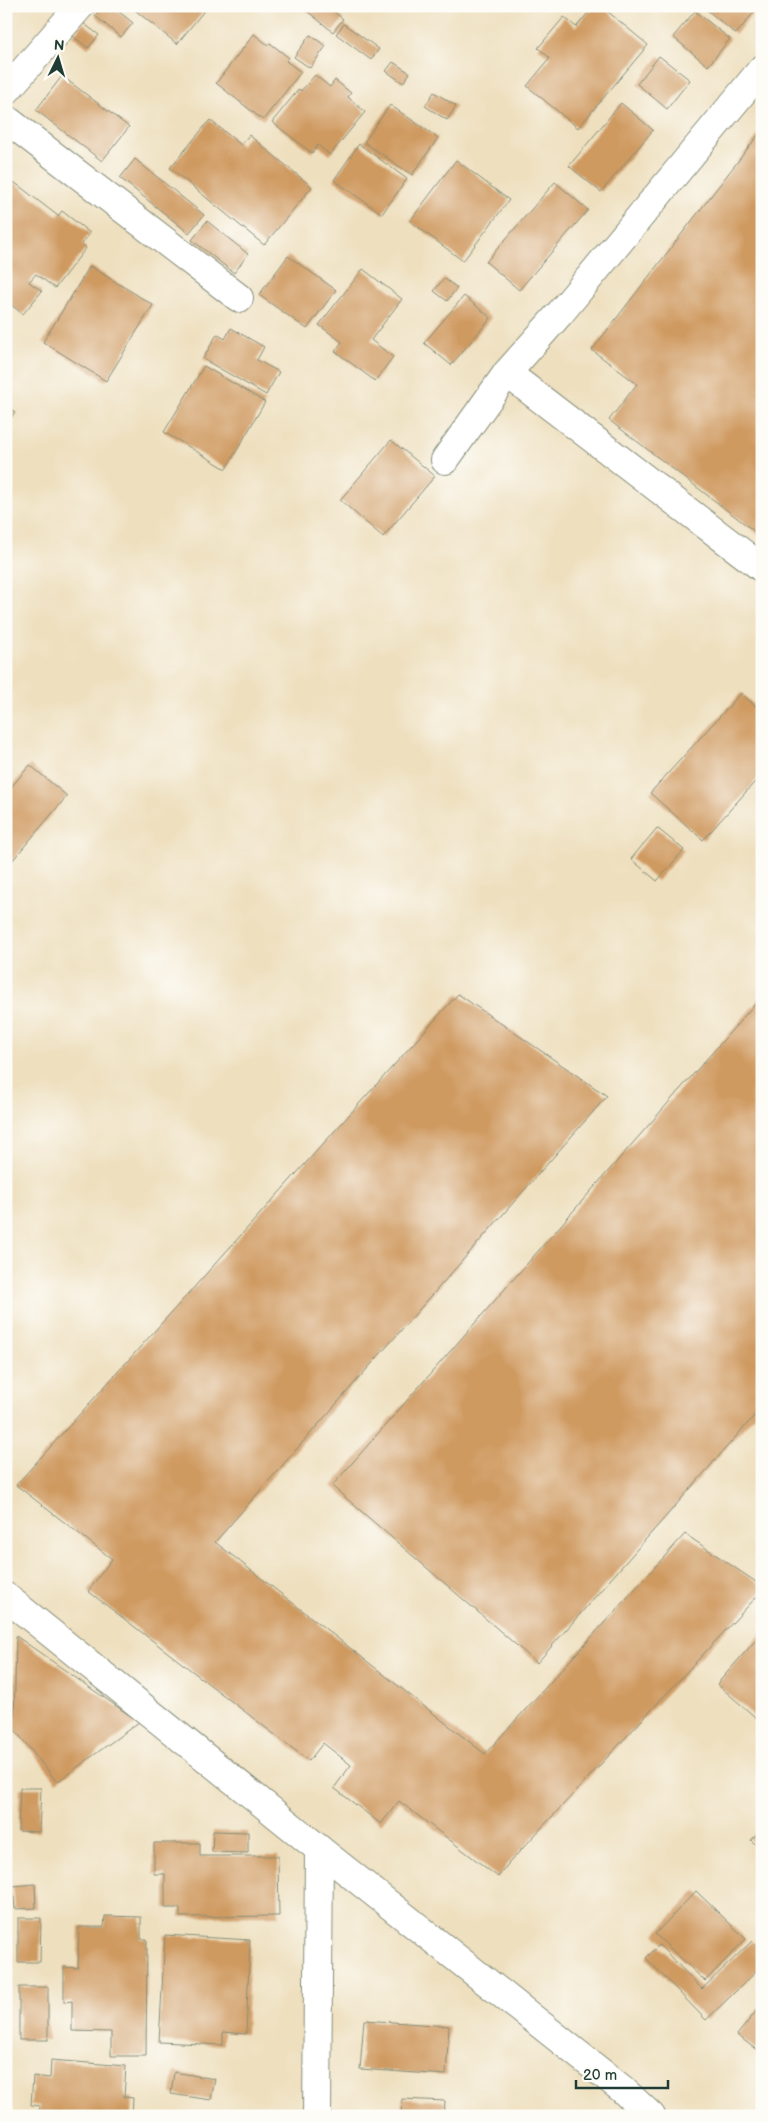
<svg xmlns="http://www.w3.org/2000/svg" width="768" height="2122" font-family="'Balsamiq Sans',sans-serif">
  <rect width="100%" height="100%" fill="#fdfcf7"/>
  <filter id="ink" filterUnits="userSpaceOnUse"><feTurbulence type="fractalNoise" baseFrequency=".02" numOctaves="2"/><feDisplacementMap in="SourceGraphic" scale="10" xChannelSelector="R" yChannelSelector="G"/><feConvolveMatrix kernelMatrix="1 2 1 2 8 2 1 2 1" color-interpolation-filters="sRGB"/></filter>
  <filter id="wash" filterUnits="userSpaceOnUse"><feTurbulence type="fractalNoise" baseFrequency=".0096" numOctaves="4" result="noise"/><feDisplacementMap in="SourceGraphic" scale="20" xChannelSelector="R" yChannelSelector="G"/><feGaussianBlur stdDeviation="1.12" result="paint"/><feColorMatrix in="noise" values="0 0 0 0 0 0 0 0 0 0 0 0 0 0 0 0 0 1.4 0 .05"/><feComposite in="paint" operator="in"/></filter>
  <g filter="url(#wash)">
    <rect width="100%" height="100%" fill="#eedfbe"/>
    <g id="blocks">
      <g fill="#cf9a60">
        <polygon points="102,6 112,6 133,23 121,37 95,16"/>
        <polygon points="130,6 208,6 177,44"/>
        <polygon points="301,6 327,6 343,19 333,32"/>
        <polygon points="594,6 601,6 648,45 578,128 527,86 550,58 538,48 564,17 576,27"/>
        <polygon points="702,6 759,6 736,34"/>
        <polygon points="695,11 730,39 708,66 673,37"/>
        <polygon points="83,23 99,35 88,48 73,36"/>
        <polygon points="344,24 379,49 371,60 336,34"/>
        <polygon points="254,34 268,45 270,43 289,58 286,61 301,72 263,120 216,83"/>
        <polygon points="310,35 326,46 310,68 294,57"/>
        <polygon points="659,56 690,80 667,109 637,84"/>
        <polygon points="393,62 410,73 403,83 386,71"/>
        <polygon points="315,75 330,87 335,80 351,93 348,97 365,112 330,155 318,145 312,153 272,122 299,89 301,91"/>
        <polygon points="62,76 129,127 102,161 36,110"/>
        <polygon points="434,92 456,106 447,120 425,106"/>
        <polygon points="621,103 653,130 601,192 569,166"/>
        <polygon points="390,105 438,138 412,175 364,142"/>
        <polygon points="210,120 241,145 249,135 312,187 264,245 170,168"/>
        <polygon points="762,130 762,537 609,420 637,384 592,350"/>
        <polygon points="359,144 407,179 382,214 334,180"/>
        <polygon points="135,159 204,215 189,233 120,178"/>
        <polygon points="456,160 509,200 463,261 410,221"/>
        <polygon points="14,182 58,216 62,211 90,233 82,244 86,248 55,288 36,274 29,282 42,291 23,314 6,301 6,221 8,219 6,217 6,192"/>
        <polygon points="555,182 588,210 519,290 486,262"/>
        <polygon points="207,221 248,254 234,273 192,240"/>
        <polygon points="288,256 336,290 307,329 259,295"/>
        <polygon points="90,266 153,305 106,381 43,342"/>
        <polygon points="363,269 402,299 371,340 393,357 375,381 335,351 342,342 319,325"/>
        <polygon points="444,278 457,288 447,301 434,291"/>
        <polygon points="464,296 491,318 451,365 424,343"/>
        <polygon points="231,328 264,347 257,360 279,372 266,395 203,359 217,334 225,339"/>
        <polygon points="204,366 265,402 226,469 164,432"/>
        <polygon points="6,406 15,412 6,425"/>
        <polygon points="391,440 435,476 383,537 340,500"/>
        <polygon points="741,693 762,712 762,774 703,840 650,793"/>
        <polygon points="30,765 67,796 6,868 6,793"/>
        <polygon points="657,828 684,850 657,881 631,859"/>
        <polygon points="458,994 607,1096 215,1542 485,1754 685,1534 762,1586 762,1591 508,1864 498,1877 399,1801 381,1824 334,1788 351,1765 323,1743 309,1761 88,1591 112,1559 16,1485"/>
        <polygon points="762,996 762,1407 537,1663 332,1486"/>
        <polygon points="762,1633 762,1723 717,1684"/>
        <polygon points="16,1636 139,1722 57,1782 14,1729"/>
        <polygon points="20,1788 41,1788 39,1832 18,1831"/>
        <polygon points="762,1830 762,1851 751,1840"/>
        <polygon points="213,1831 248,1832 248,1853 212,1852"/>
        <polygon points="154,1843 200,1843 200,1856 278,1856 279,1916 180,1917 180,1908 165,1908 165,1874 154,1874"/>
        <polygon points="35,1884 36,1908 15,1909 13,1886"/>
        <polygon points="696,1891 746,1939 705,1981 655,1934"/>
        <polygon points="105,1916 141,1917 141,1939 147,1939 146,2056 111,2056 111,2032 72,2031 72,2001 64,2002 64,1967 78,1968 79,1927 104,1927"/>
        <polygon points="18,1918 41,1918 40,1962 18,1962"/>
        <polygon points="165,1935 250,1940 246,2034 223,2032 223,2045 159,2042"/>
        <polygon points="752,1941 762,1951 762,1966 706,2020 646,1958 659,1945 702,1989"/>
        <rect x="19" y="1987" width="29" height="53"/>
        <polygon points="762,2004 762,2054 737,2035"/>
        <polygon points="364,2020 449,2026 446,2075 360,2069"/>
        <polygon points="51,2060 126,2066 124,2097 133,2098 132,2116 39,2116 40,2106 31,2105 33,2076 50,2078"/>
        <polygon points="174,2072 215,2079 211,2100 171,2094"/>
        <polygon points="402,2099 445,2101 444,2116 401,2116"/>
      </g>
    </g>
  </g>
  <g filter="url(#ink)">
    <use href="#blocks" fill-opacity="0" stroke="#868e79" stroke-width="1"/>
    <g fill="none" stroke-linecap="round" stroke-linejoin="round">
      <defs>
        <g id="minor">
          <polyline points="6,91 80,6"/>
          <polyline points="6,119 239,298"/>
          <polyline points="507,373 762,568"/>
          <polyline points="445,460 507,373 561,312 762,69"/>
          <polyline points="6,1597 319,1849 622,2089 651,2116"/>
          <polyline points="317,2116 319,1849"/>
        </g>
      </defs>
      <use href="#minor" stroke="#868e79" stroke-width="30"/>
      <use href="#minor" stroke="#fff" stroke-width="28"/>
    </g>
  </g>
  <rect width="768" height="2122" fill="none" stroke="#fdfcf7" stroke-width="25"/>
  <g transform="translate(58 58) rotate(5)" stroke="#fdfcf7" stroke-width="4" paint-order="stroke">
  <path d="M0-4L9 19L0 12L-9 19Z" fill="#1f3d34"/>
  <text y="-8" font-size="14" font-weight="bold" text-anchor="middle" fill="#1f3d34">N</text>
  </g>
  <path d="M576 2080v8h92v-8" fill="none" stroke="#1f3d34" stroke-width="2.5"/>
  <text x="583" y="2080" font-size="15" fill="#1f3d34" stroke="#fdfcf7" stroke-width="4" paint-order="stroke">20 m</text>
</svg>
